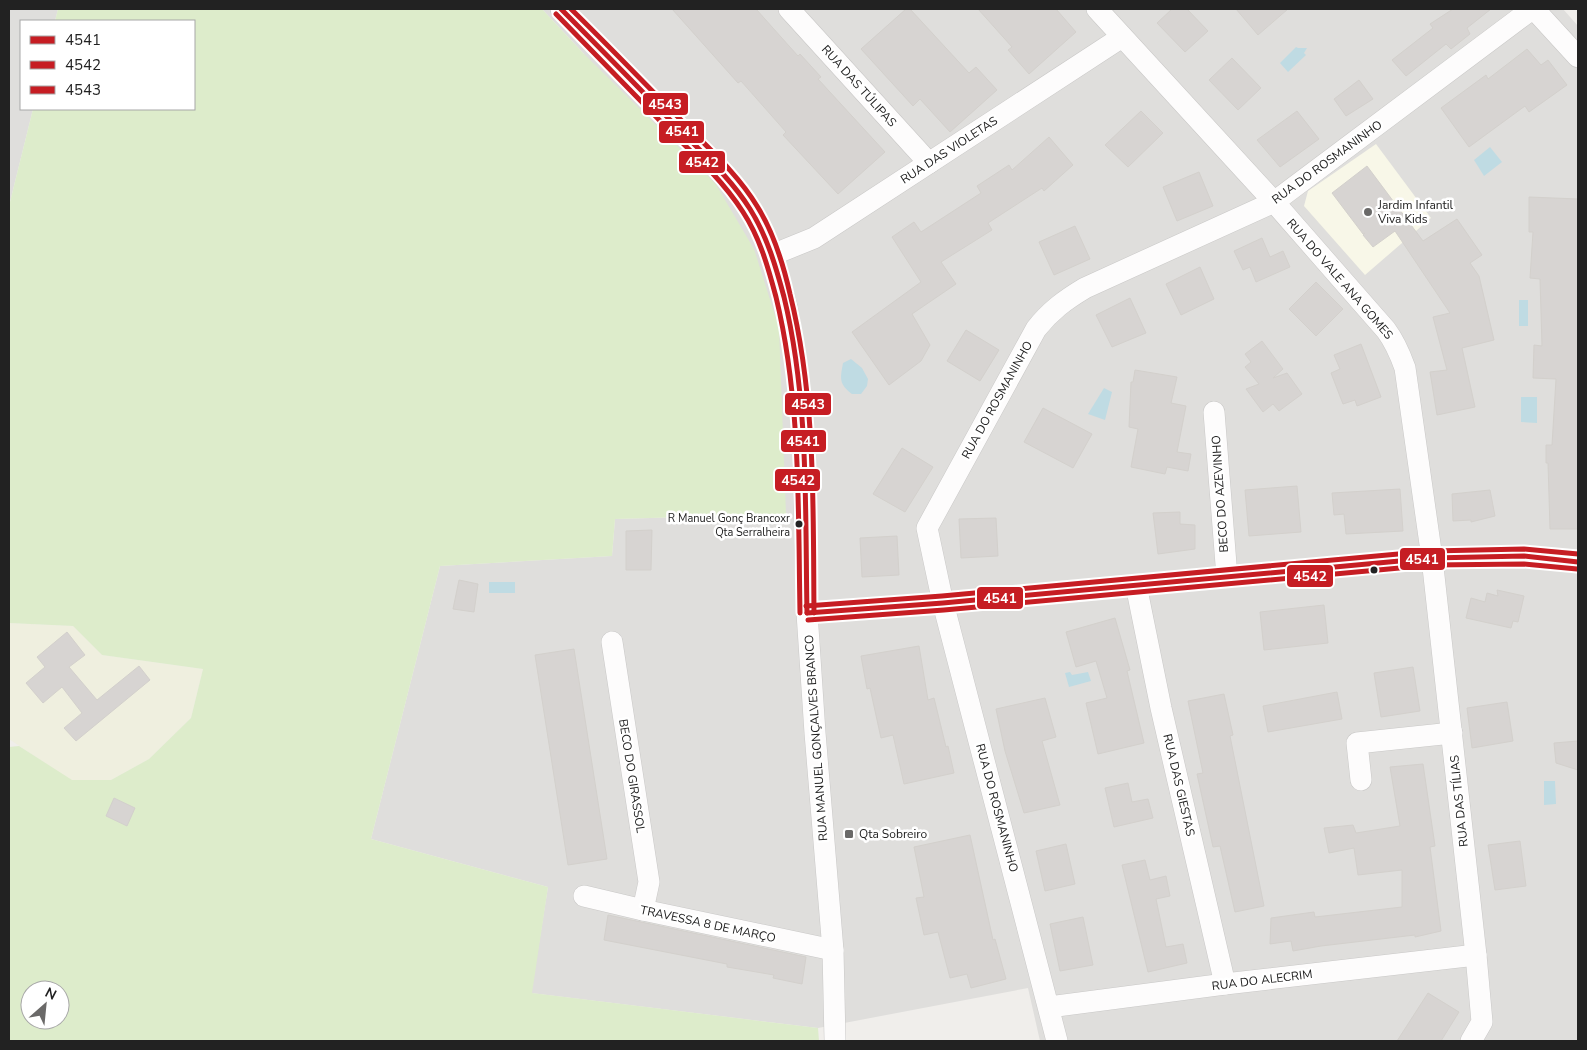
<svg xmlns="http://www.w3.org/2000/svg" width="1587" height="1050" font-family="'Nunito Sans',sans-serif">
  <rect width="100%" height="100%" fill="#f0eeeb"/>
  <g fill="#dfdedc">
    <polygon points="9,9 58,9 55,21 21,21 21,109 33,109 9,206"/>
    <polygon points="542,9 1563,9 1578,26 1578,1041 1040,1041 1028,988 818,1028 531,993 548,887 371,839 440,566 612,556 615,519 786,514 584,54"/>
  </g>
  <polygon fill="#f8f7e8" points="1376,144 1431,218 1365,275 1304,206 1308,191"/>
  <polygon fill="#efefdf" points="9,623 73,626 102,655 203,669 191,718 149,759 111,780 72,781 9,739"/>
  <path fill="#ddeccb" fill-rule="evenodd" d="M58,9H542L584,54L715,183L754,249L779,328L786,514L615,519L612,556L440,566L371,839L548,887L532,993L818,1028L819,1041H9V747L19,746L72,780H111L149,759L191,718L203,669L102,655L73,626L9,623V206L33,109H194V21H55ZM30,990H60V1020H30Z"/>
  <g fill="#bfdbe3">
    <polygon points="1296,47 1298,48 1307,48 1304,53 1306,55 1288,72 1280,63"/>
    <polygon points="1490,147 1502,162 1484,176 1474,160"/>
    <rect x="1519" y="300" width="9" height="26"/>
    <path d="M851,359L862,368L868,379L867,386L861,394H852C839,384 840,379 843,363Z"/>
    <polygon points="1104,388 1112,392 1105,420 1088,414"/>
    <polygon points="1521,397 1537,397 1537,423 1521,422"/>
    <rect x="489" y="582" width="26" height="11"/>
    <polygon points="1070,672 1072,675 1088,672 1091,681 1069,687 1065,673"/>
    <polygon points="1544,781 1555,781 1556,804 1544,805"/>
  </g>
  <g fill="#d7d4d2" stroke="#d3d0cc">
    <polygon points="672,9 756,9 798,56 800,54 821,77 818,79 885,152 838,194 783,135 786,132 741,81 738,83"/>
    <polygon points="906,9 910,9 969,73 976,67 997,90 950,132 920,99 913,106 861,49"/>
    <polygon points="978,9 1056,9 1076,32 1029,74 1008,50 1012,47"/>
    <polygon points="1172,9 1187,9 1208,31 1185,52 1157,23"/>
    <polygon points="1236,9 1288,9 1258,35"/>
    <polygon points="1453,9 1491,9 1467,28 1470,34 1451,49 1446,44 1406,76 1392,60 1433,28 1430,24"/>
    <polygon points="1527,49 1541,65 1548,60 1567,85 1529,112 1525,106 1469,147 1441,108 1486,75 1488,79"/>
    <polygon points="1232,58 1261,88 1238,110 1209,80"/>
    <polygon points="1359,80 1373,99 1346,116 1334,99"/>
    <polygon points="1141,111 1163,133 1128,167 1105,145"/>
    <polygon points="1297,111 1319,139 1280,167 1257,140"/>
    <polygon points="1049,137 1073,165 1044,191 1042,188 988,223 992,230 941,262 956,284 912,314 930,345 921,361 889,385 852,332 921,282 892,237 914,222 921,232 981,193 977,186 1009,165 1012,170"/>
    <polygon points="1367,166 1423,241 1457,219 1482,255 1470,263 1479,276 1494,340 1462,348 1475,407 1437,415 1430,372 1447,370 1433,317 1450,313 1395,231 1373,247 1363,235 1365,233 1363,234 1332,193"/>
    <polygon points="1199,172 1213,206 1177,221 1163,187"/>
    <polygon points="1529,197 1578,199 1578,529 1550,529 1548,463 1546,463 1546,445 1552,445 1556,379 1533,378 1534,345 1542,346 1540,279 1530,278 1533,232 1529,232"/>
    <polygon points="1075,226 1090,259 1054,275 1039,242"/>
    <polygon points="1262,238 1270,257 1283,251 1290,267 1256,282 1250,267 1243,270 1234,251"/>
    <polygon points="1200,267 1214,299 1181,315 1166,284"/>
    <polygon points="1316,282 1343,309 1316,336 1289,309"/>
    <polygon points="1130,298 1146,333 1112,347 1096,315"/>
    <polygon points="966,330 999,350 980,381 947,361"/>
    <polygon points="1262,341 1283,369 1273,378 1287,373 1302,394 1279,411 1273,404 1263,412 1246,389 1259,384 1245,367 1251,362 1245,354"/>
    <polygon points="1361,344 1381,397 1357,406 1355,400 1343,404 1331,373 1340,369 1334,355"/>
    <polygon points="1135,370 1177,377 1171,403 1186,406 1177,452 1191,454 1188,471 1167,467 1165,474 1131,467 1138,429 1129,427 1131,382 1133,382"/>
    <polygon points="1043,408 1092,434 1073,468 1024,442"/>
    <polygon points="902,448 933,467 905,512 873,494"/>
    <polygon points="1297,486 1301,532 1249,536 1245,490"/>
    <polygon points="1400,489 1403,531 1346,534 1344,514 1334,515 1332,493"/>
    <polygon points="1490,490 1495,516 1471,522 1471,520 1453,521 1452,494"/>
    <polygon points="1180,512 1180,524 1195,525 1195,549 1158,554 1153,513"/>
    <polygon points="996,518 998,556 961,558 959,519"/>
    <polygon points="652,530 651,570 626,570 626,531"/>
    <polygon points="897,536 899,575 862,577 860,538"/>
    <polygon points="459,580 478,584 474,612 453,609"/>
    <polygon points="1497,590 1524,596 1518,622 1513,621 1511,628 1466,618 1471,598 1485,602 1487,593 1498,596"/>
    <polygon points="1324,605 1328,643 1264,650 1260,612"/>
    <polygon points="1115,618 1130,670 1127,671 1144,743 1098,754 1086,703 1107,698 1096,661 1076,667 1066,632"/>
    <polygon points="67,632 85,655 69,667 97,700 139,666 150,680 76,741 64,728 82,713 62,687 43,703 26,683 45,667 37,657"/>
    <polygon points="919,646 928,700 934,698 946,747 948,746 954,773 904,784 893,735 881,738 870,688 867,689 861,656"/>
    <polygon points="574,649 607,859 568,865 535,655"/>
    <polygon points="1413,667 1420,711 1381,717 1374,673"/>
    <polygon points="1337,692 1342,719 1268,732 1263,706"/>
    <polygon points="1224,694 1233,735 1230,736 1264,906 1235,912 1220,846 1213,847 1197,774 1203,773 1188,701"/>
    <polygon points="1045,698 1056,737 1042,741 1060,805 1024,813 1005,751 996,709"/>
    <polygon points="1507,702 1513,741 1472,748 1467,708"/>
    <polygon points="1578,741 1578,770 1556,763 1554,743"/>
    <polygon points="1423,764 1435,846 1430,847 1441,931 1415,937 1415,935 1321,946 1293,951 1291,941 1270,944 1271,918 1314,912 1315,917 1402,907 1402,870 1358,875 1354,848 1329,853 1324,828 1353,825 1356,833 1400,826 1390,767"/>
    <polygon points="1128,783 1132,802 1148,799 1153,818 1114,827 1105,788"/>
    <polygon points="114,798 135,808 127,826 106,816"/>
    <polygon points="970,835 993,940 995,939 1006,979 971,988 967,974 950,978 938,932 924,935 916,898 924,897 914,847"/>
    <polygon points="1520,841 1526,886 1495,890 1488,845"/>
    <polygon points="1066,844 1075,884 1045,891 1036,851"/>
    <polygon points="1145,860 1150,880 1166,876 1170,896 1156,899 1166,947 1183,944 1187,963 1148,972 1122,865"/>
    <polygon points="608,915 806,957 802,984 773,978 774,975 727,967 727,964 604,940"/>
    <polygon points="1083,917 1093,965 1060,971 1050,924"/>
    <polygon points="1428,993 1459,1012 1441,1041 1397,1041"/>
  </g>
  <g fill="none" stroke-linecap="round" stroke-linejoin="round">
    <defs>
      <g id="minor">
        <polyline points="561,9 705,156 735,188 758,222 772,255 787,308 799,381 803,444 807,613 815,733 833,950 835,1041"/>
        <polyline points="789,9 929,163"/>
        <path d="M1097,9L1274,202L1386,330C1395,342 1400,354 1405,368L1432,558L1476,955L1482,1022L1471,1041"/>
        <polyline points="1534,9 1578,57"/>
        <polyline points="772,255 814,238 1122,37"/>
        <polyline points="1214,412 1227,577"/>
        <polyline points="1136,585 1161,708 1225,984"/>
        <polyline points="807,613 943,603 1432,558 1524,556 1578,562"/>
        <polyline points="612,642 649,882 643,910"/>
        <polyline points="1361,780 1357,743 1452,733"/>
        <polyline points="584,896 643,910 833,950"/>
        <polyline points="1049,1007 1225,984 1476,955"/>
        <path d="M1057,1041L943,603L927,528L1036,329C1050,311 1065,300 1085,288L1274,202L1532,9"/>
      </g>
    </defs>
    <use href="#minor" stroke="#c9c8c7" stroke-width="22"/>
    <use href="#minor" stroke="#fdfcfc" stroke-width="21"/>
    <defs>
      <g id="bus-1">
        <path d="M561,9C599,47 637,86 675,125C701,152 730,177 750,209C767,236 776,267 784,297C809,400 805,507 807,613"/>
        <polyline points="807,613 943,603 1432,558 1524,556 1578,562"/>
      </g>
      <g id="bus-2">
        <path d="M556,14C594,53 632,92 670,131C696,156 723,181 743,212C760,238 768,267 776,297C801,400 798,507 800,613"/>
        <polyline points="808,620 944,610 1432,565 1524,564 1577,569"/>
      </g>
      <g id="bus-3">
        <path d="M571,9C608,45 643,82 680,119C707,147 737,173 757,206C774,233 783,263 790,294C816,398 813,506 814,613"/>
        <polyline points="806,606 942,596 1431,551 1524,549 1578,554"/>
      </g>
    </defs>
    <use href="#bus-1" stroke="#fff" stroke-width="9"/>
    <use href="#bus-2" stroke="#fff" stroke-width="9"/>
    <use href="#bus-3" stroke="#fff" stroke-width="9"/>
    <use href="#bus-1" stroke="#c61d23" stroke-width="5"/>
    <use href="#bus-2" stroke="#c61d23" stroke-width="5"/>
    <use href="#bus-3" stroke="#c61d23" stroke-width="5"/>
  </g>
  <g fill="#6a6968" stroke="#fff" stroke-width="2">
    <circle cx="1368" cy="212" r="5"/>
    <rect x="844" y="829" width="10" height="10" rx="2.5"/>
  </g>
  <g fill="#222" stroke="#fff" stroke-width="2">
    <circle cx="799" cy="524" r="4.5"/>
    <circle cx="1374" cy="570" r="4.5"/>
  </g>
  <g text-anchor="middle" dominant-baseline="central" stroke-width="5" stroke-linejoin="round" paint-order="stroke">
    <g font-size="11" fill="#222" stroke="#fff" text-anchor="end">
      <text x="790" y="518">R Manuel Gonç Brancoxr<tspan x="790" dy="14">Qta Serralheira</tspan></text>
    </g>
    <g font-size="12" fill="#222" stroke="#fff">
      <text transform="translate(859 86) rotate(48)">RUA DAS TÚLIPAS</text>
      <text transform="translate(949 150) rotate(-33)">RUA DAS VIOLETAS</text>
      <text transform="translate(1327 162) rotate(-36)">RUA DO ROSMANINHO</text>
      <text transform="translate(1340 279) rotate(49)">RUA DO VALE ANA GOMES</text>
      <text transform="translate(997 400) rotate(-61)">RUA DO ROSMANINHO</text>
      <text transform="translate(1220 494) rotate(-94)">BECO DO AZEVINHO</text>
      <text transform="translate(816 738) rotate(-94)">RUA MANUEL GONÇALVES BRANCO</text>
      <text transform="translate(632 776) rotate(81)">BECO DO GIRASSOL</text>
      <text transform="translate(1179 785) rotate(77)">RUA DAS GIESTAS</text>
      <text transform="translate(1459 801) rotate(-96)">RUA DAS TÍLIAS</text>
      <text transform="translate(997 808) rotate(75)">RUA DO ROSMANINHO</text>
      <text transform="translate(708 924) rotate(12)">TRAVESSA 8 DE MARÇO</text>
      <text transform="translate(1262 980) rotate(-7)">RUA DO ALECRIM</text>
    </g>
    <g font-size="12" fill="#222" stroke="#fff" text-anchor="start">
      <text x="1378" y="205">Jardim Infantil<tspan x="1378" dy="14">Viva Kids</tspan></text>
      <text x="859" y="834">Qta Sobreiro</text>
    </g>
  </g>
  <g stroke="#fff" stroke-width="2">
    <rect x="642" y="92" width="47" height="24" rx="5" fill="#c61d23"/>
    <rect x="658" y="120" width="47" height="24" rx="5" fill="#c61d23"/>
    <rect x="678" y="150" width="48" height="24" rx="5" fill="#c61d23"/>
    <rect x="784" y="392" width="48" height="24" rx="5" fill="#c61d23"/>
    <rect x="780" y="429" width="47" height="24" rx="5" fill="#c61d23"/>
    <rect x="774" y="468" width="47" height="24" rx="5" fill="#c61d23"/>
    <rect x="1399" y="547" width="47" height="24" rx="5" fill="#c61d23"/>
    <rect x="1286" y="564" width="48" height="24" rx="5" fill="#c61d23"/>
    <rect x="976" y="586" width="48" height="24" rx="5" fill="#c61d23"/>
  </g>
  <g font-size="14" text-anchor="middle" font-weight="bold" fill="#fff">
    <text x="665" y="109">4543</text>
    <text x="682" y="136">4541</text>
    <text x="702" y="167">4542</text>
    <text x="808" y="409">4543</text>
    <text x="803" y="446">4541</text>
    <text x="798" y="485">4542</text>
    <text x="1422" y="564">4541</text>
    <text x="1310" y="581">4542</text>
    <text x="1000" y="603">4541</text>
  </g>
  <rect width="1587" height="1050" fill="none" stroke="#222222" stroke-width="20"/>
  <rect x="20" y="20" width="175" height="90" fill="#ffffff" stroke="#a7a7a7"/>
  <rect x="30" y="36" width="25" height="8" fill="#c61d23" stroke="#a7a7a7"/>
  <text x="65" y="45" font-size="15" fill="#222222">4541</text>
  <rect x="30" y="61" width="25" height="8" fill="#c61d23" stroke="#a7a7a7"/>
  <text x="65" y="70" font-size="15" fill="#222222">4542</text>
  <rect x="30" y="86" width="25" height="8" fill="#c61d23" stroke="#a7a7a7"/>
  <text x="65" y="95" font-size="15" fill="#222222">4543</text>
  <g transform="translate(45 1005) rotate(27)"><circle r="24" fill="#ffffff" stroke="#a7a7a7"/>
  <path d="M0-4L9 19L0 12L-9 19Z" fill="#6a6968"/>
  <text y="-8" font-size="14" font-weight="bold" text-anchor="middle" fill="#222222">N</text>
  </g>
</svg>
